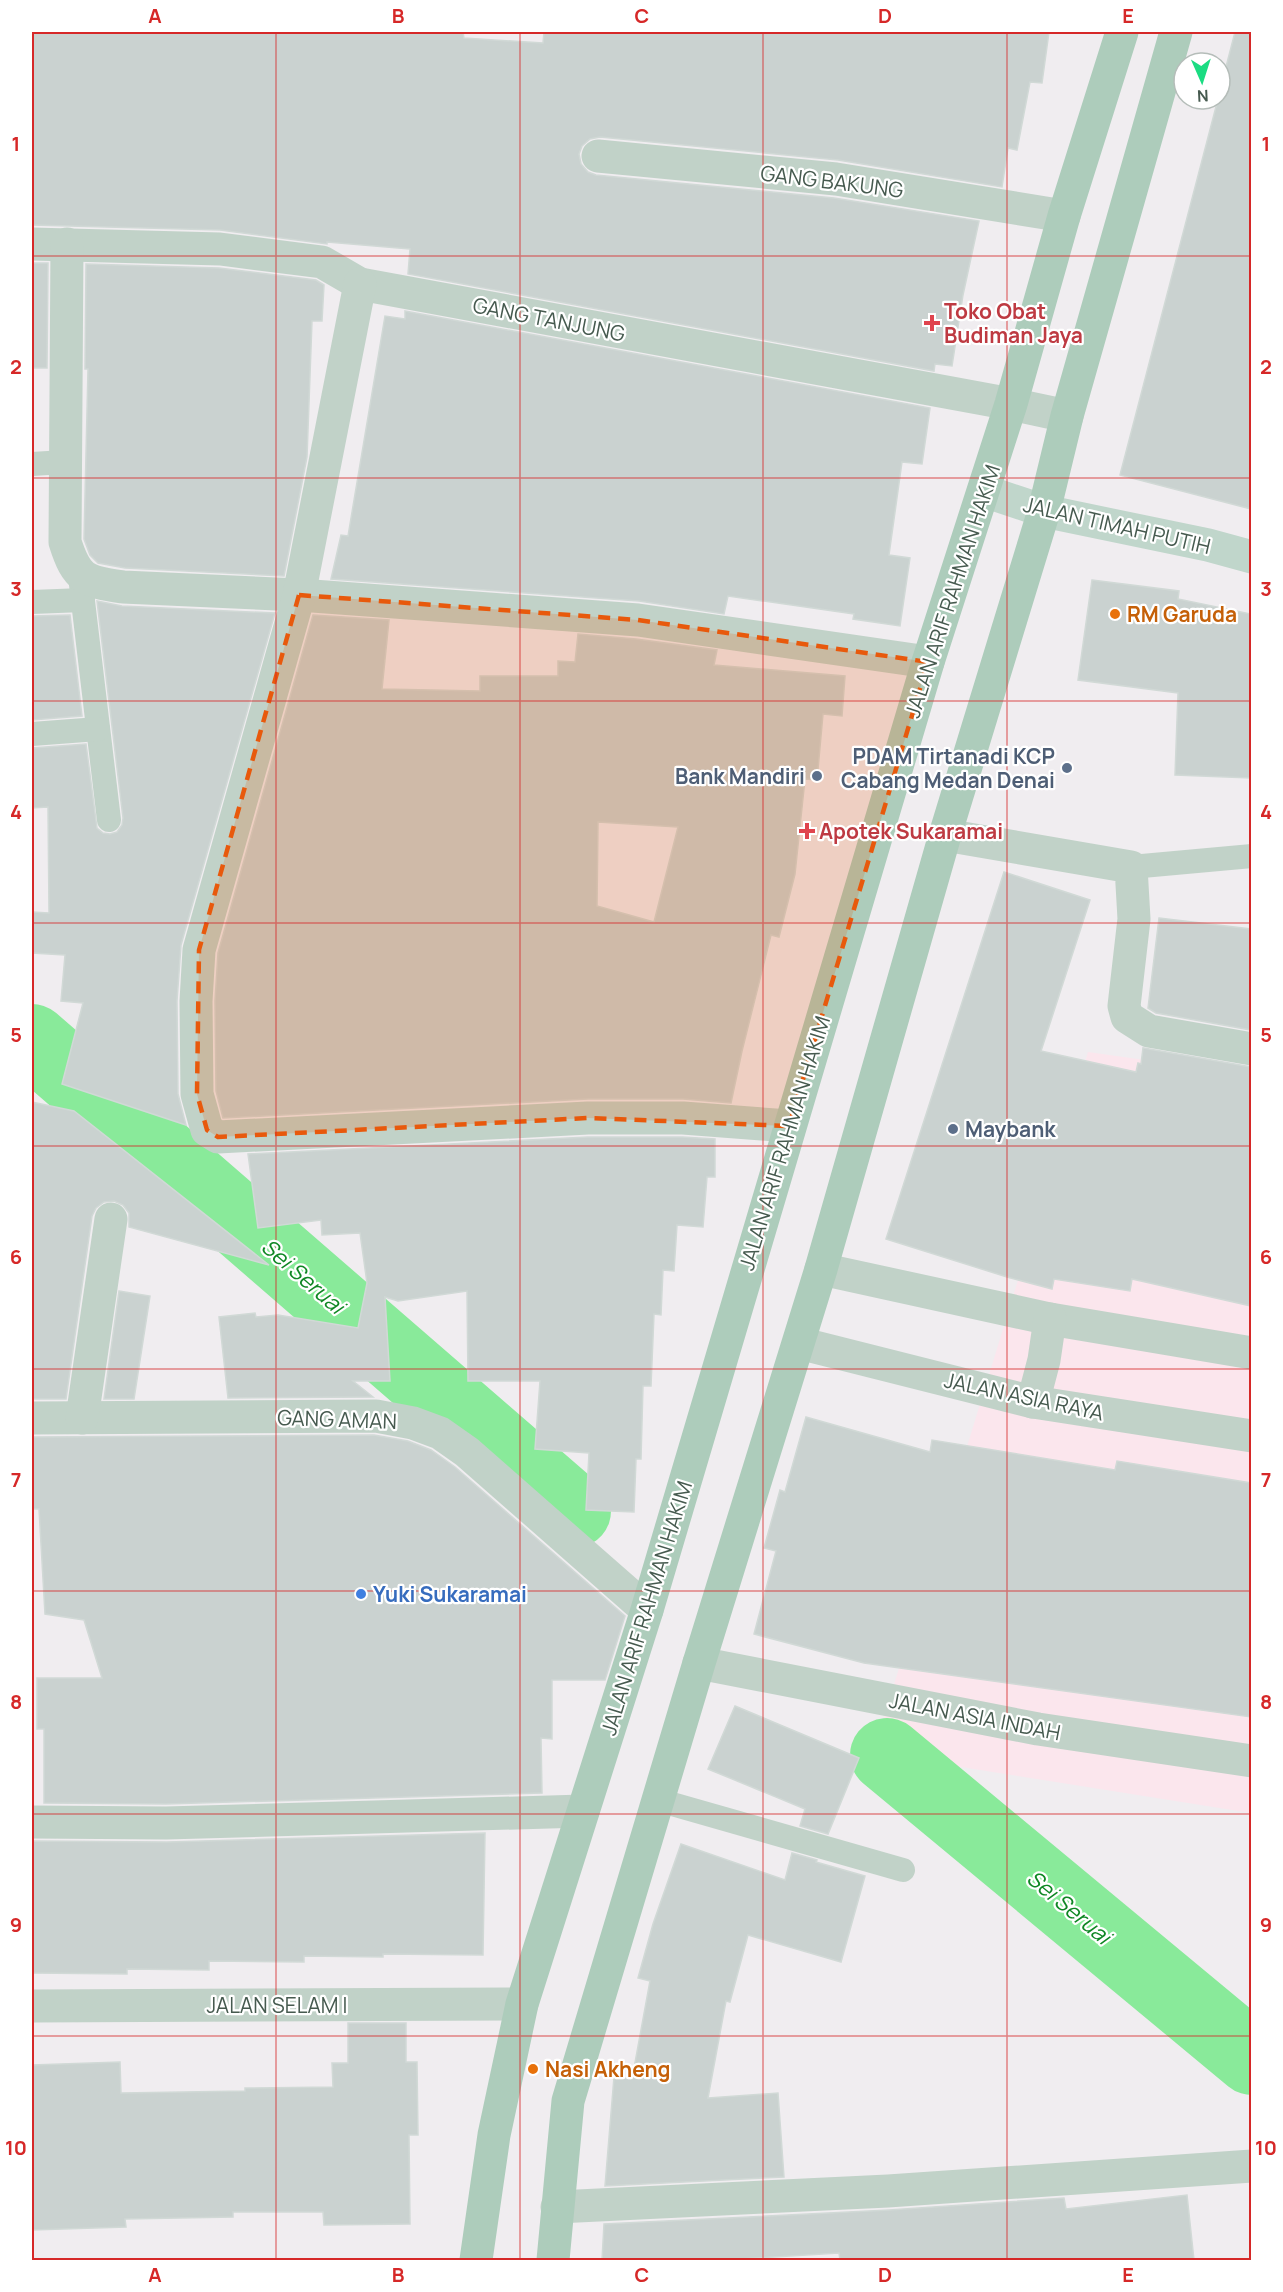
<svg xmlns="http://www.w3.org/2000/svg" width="1283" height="2292" font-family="Manrope,sans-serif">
  <rect width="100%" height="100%" fill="#f0edf0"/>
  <polygon fill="#fbe6ed" points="1088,1052 1251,1075 1251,1813 873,1753"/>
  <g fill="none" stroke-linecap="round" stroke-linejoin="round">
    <g stroke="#89ea9a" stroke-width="74">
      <polyline points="32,1041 574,1511"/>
      <polyline points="887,1755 1252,2058"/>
    </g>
  </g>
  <g fill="#cad2d0" stroke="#d1d9d6" stroke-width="1.5" fill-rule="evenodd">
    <polygon points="32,32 463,32 464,38 543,43 544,32 1049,32 1042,83 1030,82 1017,150 1008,148 1002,187 838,160 600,137 590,139 582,146 579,154 581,164 588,172 596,175 834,198 979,221 963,295 952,366 935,364 934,371 408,274 410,249 327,242 327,244 220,230 32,225"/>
    <polygon points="1235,32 1251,32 1251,509 1120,475 1218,99 1220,99 1220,90"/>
    <polygon points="32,263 48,263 47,368 32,368"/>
    <polygon points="86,264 219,268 316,280 324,285 322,321 312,321 307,457 284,576 125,568 98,563 90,555 84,539 88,369 85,369"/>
    <polygon points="405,311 930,408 922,464 902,462 889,555 910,558 900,626 853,619 854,614 728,596 724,614 639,601 331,579 341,535 348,536 385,316 405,319"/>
    <polygon points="1092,580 1179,591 1178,599 1251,614 1251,778 1175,775 1178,693 1078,680"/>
    <polygon points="97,601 122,606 275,613 181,945 177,1001 178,1094 186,1125 62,1084 83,1003 61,1001 65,955 32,953 33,912 49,913 48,807 32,808 32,748 86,744 97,828 103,833 110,834 117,832 122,825 123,818"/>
    <polygon points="70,615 82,716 32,720 32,616"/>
    <path d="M313,615L389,620L382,689L480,691V676H558V661L575,662L578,634L636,639L717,650L714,665L845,676L842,716L823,714L817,780L805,779L795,874L779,937L771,935L742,1051L731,1103L683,1099H588L223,1118L216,1091L215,1001L218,953ZM598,822L678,827L654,922L597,906Z"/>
    <polygon points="1004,872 1090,900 1041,1051 1136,1072 1138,1063 1141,1064 1143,1048 1251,1067 1251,1306 1132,1279 1130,1291 1054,1279 1052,1289 1007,1277 886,1239"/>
    <polygon points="1159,918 1251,929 1251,1030 1156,1013 1148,1008"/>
    <polygon points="32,1102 74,1111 269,1265 129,1227 129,1213 123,1205 114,1201 104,1202 96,1208 92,1216 66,1399 32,1399"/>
    <polygon points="588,1137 682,1137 715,1139 715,1177 707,1177 703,1227 677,1225 674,1271 663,1270 661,1315 654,1314 651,1386 643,1386 641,1459 636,1459 634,1512 586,1510 589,1453 535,1449 540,1381 468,1381 467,1291 398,1301 385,1297 390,1381 353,1381 373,1397 228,1398 219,1317 255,1313 256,1317 278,1315 358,1328 367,1283 360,1233 322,1235 321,1220 258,1228 248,1154"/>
    <polygon points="119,1291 150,1296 134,1399 104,1399"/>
    <polygon points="806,1417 930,1452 932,1440 1115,1470 1117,1461 1251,1483 1251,1717 864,1663 754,1634 776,1551 764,1548 780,1490 785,1492"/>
    <polygon points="374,1435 408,1441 431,1450 455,1467 625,1616 605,1680 552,1680 552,1739 541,1738 542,1793 166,1804 44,1803 44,1729 37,1729 37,1678 102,1678 84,1620 45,1614 39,1509 32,1509 32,1437"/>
    <polygon points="735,1706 859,1758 828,1834 800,1826 805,1809 708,1769"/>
    <polygon points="485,1833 483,1955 383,1954 383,1957 304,1956 304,1962 209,1961 209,1970 127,1969 127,1974 32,1973 32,1841 167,1842"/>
    <polygon points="681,1844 785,1880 792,1853 817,1860 816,1862 865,1876 841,1962 748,1935 730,2002 726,2001 708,2098 778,2093 784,2177 605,2186 614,2077 632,2079 650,1981 638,1978 653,1924"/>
    <polygon points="348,2023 406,2023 406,2062 417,2062 418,2135 409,2135 410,2224 324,2225 323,2212 233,2212 233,2217 125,2219 126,2227 32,2230 32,2065 120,2062 121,2093 245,2091 245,2088 333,2087 332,2063 348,2063"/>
    <polygon points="1187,2195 1194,2260 840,2260 839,2253 725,2260 602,2260 604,2224 889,2210 1064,2198 1066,2209"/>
  </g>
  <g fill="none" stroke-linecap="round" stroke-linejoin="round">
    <g stroke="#c1d2c8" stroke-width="24">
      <polyline points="32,464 64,462"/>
      <polyline points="80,576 109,820"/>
      <polyline points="32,602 83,600"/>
      <polyline points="32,734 98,729"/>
      <polyline points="1131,867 1252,856"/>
      <polyline points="658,1800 903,1870"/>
    </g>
    <g stroke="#c1d2c8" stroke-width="33">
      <polyline points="598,156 836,179 1064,216"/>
      <polyline points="32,244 220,249 322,262 360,284 1011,404 1067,416"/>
      <path d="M67,244L65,542C77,580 85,581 123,587L299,595L638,620L928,662"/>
      <polyline points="360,284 299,595 199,950 196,1001 197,1094 207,1130 218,1137 588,1118 683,1118 789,1126"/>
      <polyline points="945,835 1131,867 1134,919 1124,1006 1127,1017 1149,1031 1252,1049"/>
      <polyline points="821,1269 1050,1319 1252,1353"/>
      <polyline points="799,1343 1033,1402 1252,1436"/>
      <polyline points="1033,1402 1044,1360 1050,1319"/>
      <polyline points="32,1418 376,1416 413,1423 440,1433 467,1452 647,1610"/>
      <polyline points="82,1418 111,1219"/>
      <polyline points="699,1663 1038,1729 1252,1761"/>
      <polyline points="32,1822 166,1823 583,1811"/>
      <polyline points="557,2207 888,2191 1252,2166"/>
    </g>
    <polyline stroke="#c1d2c8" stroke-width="33" points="32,2006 522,2004"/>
    <polyline stroke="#c0d6cb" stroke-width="33" points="984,491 1044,511 1208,545 1252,557"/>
    <g stroke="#adccbb" stroke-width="33">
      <polyline points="476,2260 494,2135 522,2004 647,1610 928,662 1011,404 1064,216 1122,32"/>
      <polyline points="553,2260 568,2101 699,1663 821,1269 945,835 1044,511 1067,416 1176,32"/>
    </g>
  </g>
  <path fill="#e8590c" fill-opacity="0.2" stroke="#e8590c" stroke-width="4.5" stroke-dasharray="12 8" stroke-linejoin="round" d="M299,595L638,620L928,662L789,1126L588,1118L218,1137L207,1130L197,1094L199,950Z"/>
  <path fill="none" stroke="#d62828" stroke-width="1.5" stroke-opacity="0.55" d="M276,32V2260M520,32V2260M763,32V2260M1007,32V2260M32,256H1252M32,478H1252M32,701H1252M32,923H1252M32,1146H1252M32,1369H1252M32,1591H1252M32,1814H1252M32,2036H1252"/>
  <g fill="#e0444e" stroke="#fff" stroke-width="2">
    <path d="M929 314h6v6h6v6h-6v6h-6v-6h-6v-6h6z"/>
    <path d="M804 822h6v6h6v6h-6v6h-6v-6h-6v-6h6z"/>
  </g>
  <g fill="#e8710a" stroke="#fff" stroke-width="2">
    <circle cx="1115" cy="614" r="6"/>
    <circle cx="533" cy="2069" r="6"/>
  </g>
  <g fill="#5c6f8a" stroke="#fff" stroke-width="2">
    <circle cx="1067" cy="768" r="6"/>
    <circle cx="817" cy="776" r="6"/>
    <circle cx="953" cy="1129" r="6"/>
  </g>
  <circle fill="#3f7fe0" stroke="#fff" stroke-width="2" cx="361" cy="1594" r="6"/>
  <g text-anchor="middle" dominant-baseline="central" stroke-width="4.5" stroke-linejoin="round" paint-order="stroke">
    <g font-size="21" fill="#465a4f" stroke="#fff">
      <text transform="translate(832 181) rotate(7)">GANG BAKUNG</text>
      <text transform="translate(549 319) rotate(11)">GANG TANJUNG</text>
      <text transform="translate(1117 525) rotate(13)">JALAN TIMAH PUTIH</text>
      <text transform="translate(952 591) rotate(-72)">JALAN ARIF RAHMAN HAKIM</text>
      <text transform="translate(784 1143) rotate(-73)">JALAN ARIF RAHMAN HAKIM</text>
      <text transform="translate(1024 1396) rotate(12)">JALAN ASIA RAYA</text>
      <text transform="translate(337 1419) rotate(2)">GANG AMAN</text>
      <text transform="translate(646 1608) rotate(-73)">JALAN ARIF RAHMAN HAKIM</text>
      <text transform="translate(975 1716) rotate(11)">JALAN ASIA INDAH</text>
      <text x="277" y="2005">JALAN SELAM I</text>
    </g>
    <g font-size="21" font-weight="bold" fill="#be3a42" stroke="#fff" text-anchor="start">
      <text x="944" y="311">Toko Obat<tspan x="944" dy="24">Budiman Jaya</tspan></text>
      <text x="819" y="831">Apotek Sukaramai</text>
    </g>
    <g font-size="21" font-weight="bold" fill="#c56008" stroke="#fff" text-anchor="start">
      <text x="1127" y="614">RM Garuda</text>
      <text x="545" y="2069">Nasi Akheng</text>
    </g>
    <g font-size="21" font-weight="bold" fill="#4e5e75" stroke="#fff" text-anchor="end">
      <text x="1055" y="756">PDAM Tirtanadi KCP<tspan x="1055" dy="24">Cabang Medan Denai</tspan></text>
      <text x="805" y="776">Bank Mandiri</text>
      <text x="965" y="1129" text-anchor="start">Maybank</text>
    </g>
    <g font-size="21" font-weight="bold" fill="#366cbe" stroke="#fff" text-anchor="start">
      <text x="373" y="1594">Yuki Sukaramai</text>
    </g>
    <g font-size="22" font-style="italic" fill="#0f8724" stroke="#fff">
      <text transform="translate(303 1276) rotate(41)">Sei Seruai</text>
      <text transform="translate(1069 1907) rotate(40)">Sei Seruai</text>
    </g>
  </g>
  <rect width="1283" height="2292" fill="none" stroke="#ffffff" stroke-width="66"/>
  <g transform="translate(1202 81) rotate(177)"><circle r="28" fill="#ffffff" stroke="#b5bdb9" stroke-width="1.5"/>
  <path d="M0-4.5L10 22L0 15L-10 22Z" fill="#1bdc82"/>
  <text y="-9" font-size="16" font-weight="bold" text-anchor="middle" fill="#465a4f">N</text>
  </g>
  <rect x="33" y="33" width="1217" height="2226" fill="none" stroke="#d62828" stroke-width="2"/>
  <g font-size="20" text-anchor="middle" font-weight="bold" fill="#d62828">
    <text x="155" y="23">A</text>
    <text x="398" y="23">B</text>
    <text x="642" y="23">C</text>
    <text x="885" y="23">D</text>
    <text x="1128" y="23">E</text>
    <text x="16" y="151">1</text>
    <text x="1266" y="151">1</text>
    <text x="16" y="374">2</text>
    <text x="1266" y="374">2</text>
    <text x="16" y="596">3</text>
    <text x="1266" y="596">3</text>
    <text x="16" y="819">4</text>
    <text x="1266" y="819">4</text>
    <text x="16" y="1042">5</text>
    <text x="1266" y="1042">5</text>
    <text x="16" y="1264">6</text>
    <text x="1266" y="1264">6</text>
    <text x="16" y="1487">7</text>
    <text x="1266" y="1487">7</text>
    <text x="16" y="1709">8</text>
    <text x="1266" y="1709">8</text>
    <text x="16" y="1932">9</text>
    <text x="1266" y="1932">9</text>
    <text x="16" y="2155">10</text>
    <text x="1266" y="2155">10</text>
    <text x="155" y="2282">A</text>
    <text x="398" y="2282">B</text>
    <text x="642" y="2282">C</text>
    <text x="885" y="2282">D</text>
    <text x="1128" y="2282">E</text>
  </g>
</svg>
